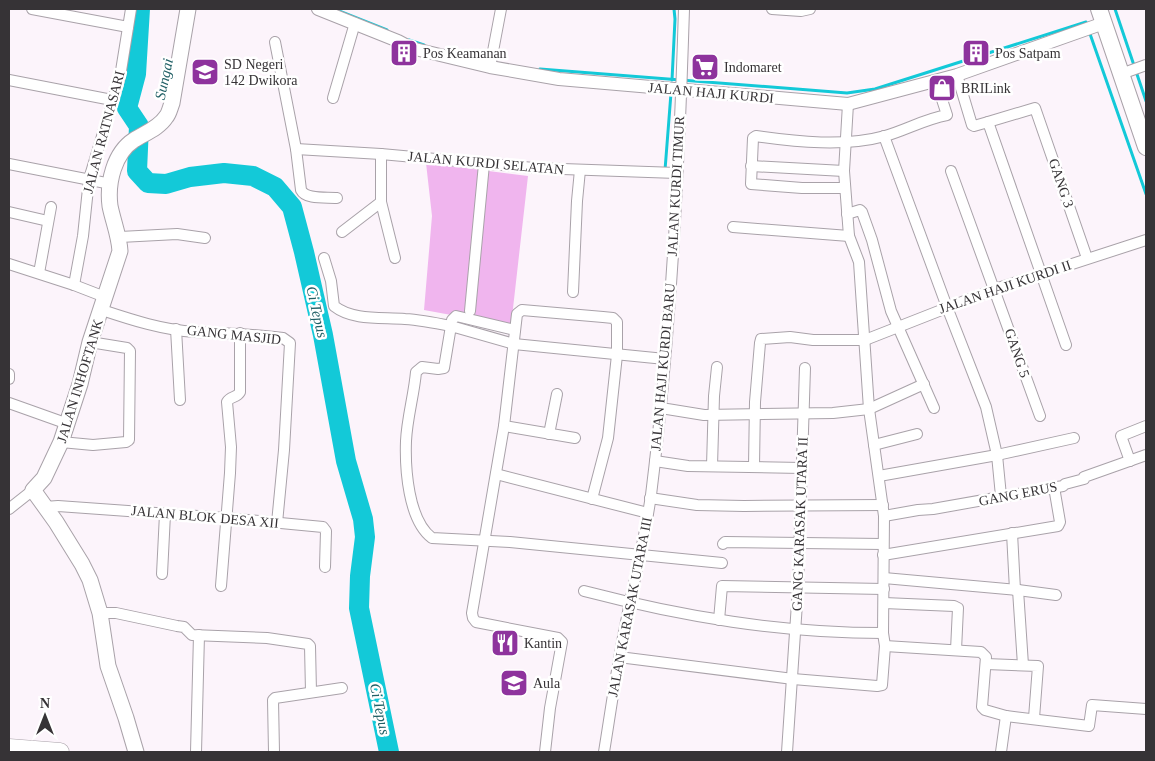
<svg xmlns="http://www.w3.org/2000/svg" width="1155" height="761" font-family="'Times New Roman',serif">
  <rect width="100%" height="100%" fill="#fcf4fb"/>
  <polygon fill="#f0b5ee" points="426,163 528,176 511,326 424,310 432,216"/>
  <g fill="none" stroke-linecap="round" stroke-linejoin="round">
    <g stroke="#13c9d8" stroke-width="3">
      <polyline points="334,9 387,30"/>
      <polyline points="1115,9 1146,101"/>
      <polyline points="1089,31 1146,194"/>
      <polyline points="409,40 424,45"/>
      <polyline points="540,69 847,93 875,89 1086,22 1087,25"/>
      <polyline points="672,80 675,19 674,9"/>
      <polyline points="665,170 671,93"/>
    </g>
    <polyline stroke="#13c9d8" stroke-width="20" points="140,9 136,74 127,108 139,126 137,171 148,183 166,184 190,177 224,173 253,176 275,187 292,207 304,252 323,335 346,461 363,519 365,537 360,576 359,608 389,752"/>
    <defs>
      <g id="minor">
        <polyline points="32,9 128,27"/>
        <polyline points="772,9 801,11 810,9"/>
        <path d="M275,42L296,149L301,190C306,200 326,197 337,198"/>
        <polyline points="490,67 501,9"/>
        <polyline points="1121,74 1146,65"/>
        <polyline points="957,75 972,125 974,126 988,122 1066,345"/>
        <polyline points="9,80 112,100"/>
        <polyline points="333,98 355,23"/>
        <polyline points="988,122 1035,108 1087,258"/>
        <polyline points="884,136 947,307 986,407 997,455 1001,496"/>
        <polyline points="296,149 381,154 534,168 677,173"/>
        <polyline points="9,164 111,184"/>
        <polyline points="751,166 844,171"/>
        <polyline points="951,171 1040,416"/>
        <path d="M845,188H802L751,184L753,138L756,136C797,142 845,147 885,136C906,130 925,119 947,115L936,81"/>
        <polyline points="381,202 395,258"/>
        <polyline points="9,212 48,221"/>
        <polyline points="847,214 860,210 862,212 872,240 891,311 934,408"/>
        <polyline points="733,227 849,236"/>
        <polyline points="342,232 381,202 381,154"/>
        <polyline points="120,237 177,234 205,238"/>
        <path d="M324,258L331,281L334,306C353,321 382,317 405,319C421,320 436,323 451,326L452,320L456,316L515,330"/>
        <polyline points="9,264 74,285 105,297"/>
        <polyline points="39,273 51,207"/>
        <polyline points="74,285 83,236 89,179 120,77 131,9"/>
        <polyline points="573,292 577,201 580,170"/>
        <path d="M102,310C132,320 163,330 195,332C225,333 254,334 283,338L290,343L284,450L277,523"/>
        <polyline points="470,311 484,164"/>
        <polyline points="176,329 180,400"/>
        <path d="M665,359L514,344L451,326L444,368L438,369L422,367L416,372C414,395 407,418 406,441C405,468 408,520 432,538L510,542L722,563"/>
        <polyline points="9,374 9,379"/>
        <polyline points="9,403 68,424"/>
        <polyline points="661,408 704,415 833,413 869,409 924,384"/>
        <polyline points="504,426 575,438"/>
        <polyline points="549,434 557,394"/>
        <polyline points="61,442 93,445 126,442 129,440 130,351 127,348 90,342"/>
        <polyline points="874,445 917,434"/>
        <polyline points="655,461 688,466 802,468"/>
        <polyline points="1130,461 1121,436 1146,426"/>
        <polyline points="712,466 714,396 717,367"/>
        <polyline points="754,466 755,402 760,343 761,339 790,337 813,340 865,340 995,289 1146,240"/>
        <polyline points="496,474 648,513"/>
        <polyline points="879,476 997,455 1074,438"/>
        <polyline points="650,498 697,505 744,506 883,505"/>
        <polyline points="45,507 58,506 226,518 323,527 326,531 325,567"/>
        <polyline points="9,509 33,490"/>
        <polyline points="884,516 918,510 933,509 1063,486 1065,484 1084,479 1084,477 1146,455"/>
        <polyline points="1012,533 1015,590"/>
        <polyline points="723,544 725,542 883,544"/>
        <polyline points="883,555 1058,526 1060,522 1054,487"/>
        <polyline points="162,574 165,514"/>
        <polyline points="884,578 1018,590 1023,665"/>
        <path d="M221,586L230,473L231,447L227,402C230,396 237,398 240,392V333"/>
        <polyline points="1018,590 1056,595"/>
        <path d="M584,591C684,617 780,633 883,633"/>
        <polyline points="884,603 954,606 958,608 956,650"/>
        <polyline points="100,613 116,613 177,626 184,627 192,635 267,638 308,644 310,646 311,692"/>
        <polyline points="719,620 722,586 884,589"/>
        <polyline points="885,646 981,652 986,657 982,707 985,710 1006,716 1089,726 1092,705 1146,709"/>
        <polyline points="619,657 793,679 877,686 882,685 885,646 883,633 884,516 869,409 859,262 849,236 844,171 848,104"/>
        <polyline points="986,664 1038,666 1034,718"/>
        <polyline points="196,752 199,635"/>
        <polyline points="274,752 273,700 275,698 342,688"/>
        <polyline points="545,752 550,708 562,642 558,638 476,622 473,618 472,613 504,426 517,314 522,310 603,317 613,318 617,322 617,355 608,438 592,499"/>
        <path d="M604,752C611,709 617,665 626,622C634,580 645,538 651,495C671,334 679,171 684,9"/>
        <polyline points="787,752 798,588 805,368"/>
        <polyline points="1001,752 1006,716"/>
      </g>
      <polyline id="tertiary" points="318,9 398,41 411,48 490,67 559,79 848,104 957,75 1104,23"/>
      <path id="secondary" d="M136,752L126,718L108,666L100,613L90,580L82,564L56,522L33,490L44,478L61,442L80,384L90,342L120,251C119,235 113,221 110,206C107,183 114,153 134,140C145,133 159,128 166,117C169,114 170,108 172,103L188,9"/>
      <polyline id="primary" points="1099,9 1146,147"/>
      <polyline id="trunk" points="9,748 60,752"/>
    </defs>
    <use href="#minor" stroke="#a9a2a9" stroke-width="12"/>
    <use href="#tertiary" stroke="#a9a2a9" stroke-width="14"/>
    <use href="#secondary" stroke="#a9a2a9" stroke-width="17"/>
    <use href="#primary" stroke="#a9a2a9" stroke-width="18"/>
    <use href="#trunk" stroke="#a9a2a9" stroke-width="19"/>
    <use href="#minor" stroke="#fff" stroke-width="10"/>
    <use href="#tertiary" stroke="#fff" stroke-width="12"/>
    <use href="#secondary" stroke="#fff" stroke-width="15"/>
    <use href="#primary" stroke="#fff" stroke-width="16"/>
    <use href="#trunk" stroke="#fff" stroke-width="18"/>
  </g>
  <defs>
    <symbol id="building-square" viewBox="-11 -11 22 22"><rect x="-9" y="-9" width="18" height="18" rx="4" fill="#8e339d" stroke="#fff"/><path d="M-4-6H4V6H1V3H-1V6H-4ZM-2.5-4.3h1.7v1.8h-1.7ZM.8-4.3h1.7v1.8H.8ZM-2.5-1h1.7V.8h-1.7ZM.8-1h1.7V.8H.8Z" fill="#fff"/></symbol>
    <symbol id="supermarket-square" viewBox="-11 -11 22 22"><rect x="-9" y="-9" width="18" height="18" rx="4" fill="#8e339d" stroke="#fff"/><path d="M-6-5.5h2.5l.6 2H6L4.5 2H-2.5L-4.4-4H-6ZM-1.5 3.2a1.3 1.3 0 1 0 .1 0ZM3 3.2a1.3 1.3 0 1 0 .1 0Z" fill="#fff"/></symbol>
    <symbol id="school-square" viewBox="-11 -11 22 22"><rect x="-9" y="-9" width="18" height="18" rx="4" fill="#8e339d" stroke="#fff"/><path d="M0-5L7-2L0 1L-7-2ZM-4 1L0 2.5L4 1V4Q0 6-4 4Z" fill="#fff"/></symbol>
    <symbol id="shop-square" viewBox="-11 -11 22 22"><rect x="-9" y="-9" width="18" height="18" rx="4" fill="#8e339d" stroke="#fff"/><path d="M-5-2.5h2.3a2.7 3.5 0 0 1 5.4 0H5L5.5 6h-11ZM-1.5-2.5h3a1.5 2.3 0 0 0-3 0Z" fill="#fff"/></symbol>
    <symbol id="restaurant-square" viewBox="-11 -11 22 22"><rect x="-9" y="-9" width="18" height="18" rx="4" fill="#8e339d" stroke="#fff"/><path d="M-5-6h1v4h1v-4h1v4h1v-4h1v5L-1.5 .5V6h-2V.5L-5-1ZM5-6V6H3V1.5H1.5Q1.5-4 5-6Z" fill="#fff"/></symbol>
  </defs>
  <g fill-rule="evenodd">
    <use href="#building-square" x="388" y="37" width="32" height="32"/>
    <use href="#building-square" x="960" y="37" width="32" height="32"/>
    <use href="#supermarket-square" x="689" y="51" width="32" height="32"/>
    <use href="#school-square" x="189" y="56" width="32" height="32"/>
    <use href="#shop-square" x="926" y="72" width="32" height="32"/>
    <use href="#restaurant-square" x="489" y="627" width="32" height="32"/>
    <use href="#school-square" x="498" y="667" width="32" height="32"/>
  </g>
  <g text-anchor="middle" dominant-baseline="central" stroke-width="5" stroke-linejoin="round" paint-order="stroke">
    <g font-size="14" fill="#363336" stroke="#fff" text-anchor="start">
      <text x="423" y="53">Pos Keamanan</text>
      <text x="995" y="53">Pos Satpam</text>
      <text x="224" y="64">SD Negeri<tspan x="224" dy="16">142 Dwikora</tspan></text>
      <text x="724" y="67">Indomaret</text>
      <text x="961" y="88">BRILink</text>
      <text x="524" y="643">Kantin</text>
      <text x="533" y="683">Aula</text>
    </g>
    <g font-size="14" fill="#363336" stroke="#fff">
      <text transform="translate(711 93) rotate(5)">JALAN HAJI KURDI</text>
      <text transform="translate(104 132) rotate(-75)">JALAN RATNASARI</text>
      <text transform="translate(486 163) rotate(5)">JALAN KURDI SELATAN</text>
      <text transform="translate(1061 183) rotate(71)">GANG 3</text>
      <text transform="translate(676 186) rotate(-87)">JALAN KURDI TIMUR</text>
      <text transform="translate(1005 287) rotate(-19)">JALAN HAJI KURDI II</text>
      <text transform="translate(234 335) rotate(6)">GANG MASJID</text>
      <text transform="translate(1017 353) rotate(71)">GANG 5</text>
      <text transform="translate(663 367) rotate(-85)">JALAN HAJI KURDI BARU</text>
      <text transform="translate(80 381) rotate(-73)">JALAN INHOFTANK</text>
      <text transform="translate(1018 494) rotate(-11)">GANG ERUS</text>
      <text transform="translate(205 517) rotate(5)">JALAN BLOK DESA XII</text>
      <text transform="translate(800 524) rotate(-88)">GANG KARASAK UTARA II</text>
      <text transform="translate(630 607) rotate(-79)">JALAN KARASAK UTARA III</text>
    </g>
    <g font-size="15" font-style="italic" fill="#216066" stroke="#fff">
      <text transform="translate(164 79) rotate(-78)">Sungai</text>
      <text transform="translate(317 312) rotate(77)">Ci Tepus</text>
      <text transform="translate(380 709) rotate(78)">Ci Tepus</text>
    </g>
  </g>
  <rect width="1155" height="761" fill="none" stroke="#363336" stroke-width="20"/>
  <g transform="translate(45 716)" stroke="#ffffff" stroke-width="4" paint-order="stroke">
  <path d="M0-4L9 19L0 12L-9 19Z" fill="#363336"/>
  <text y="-8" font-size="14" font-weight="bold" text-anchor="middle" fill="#363336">N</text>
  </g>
</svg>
